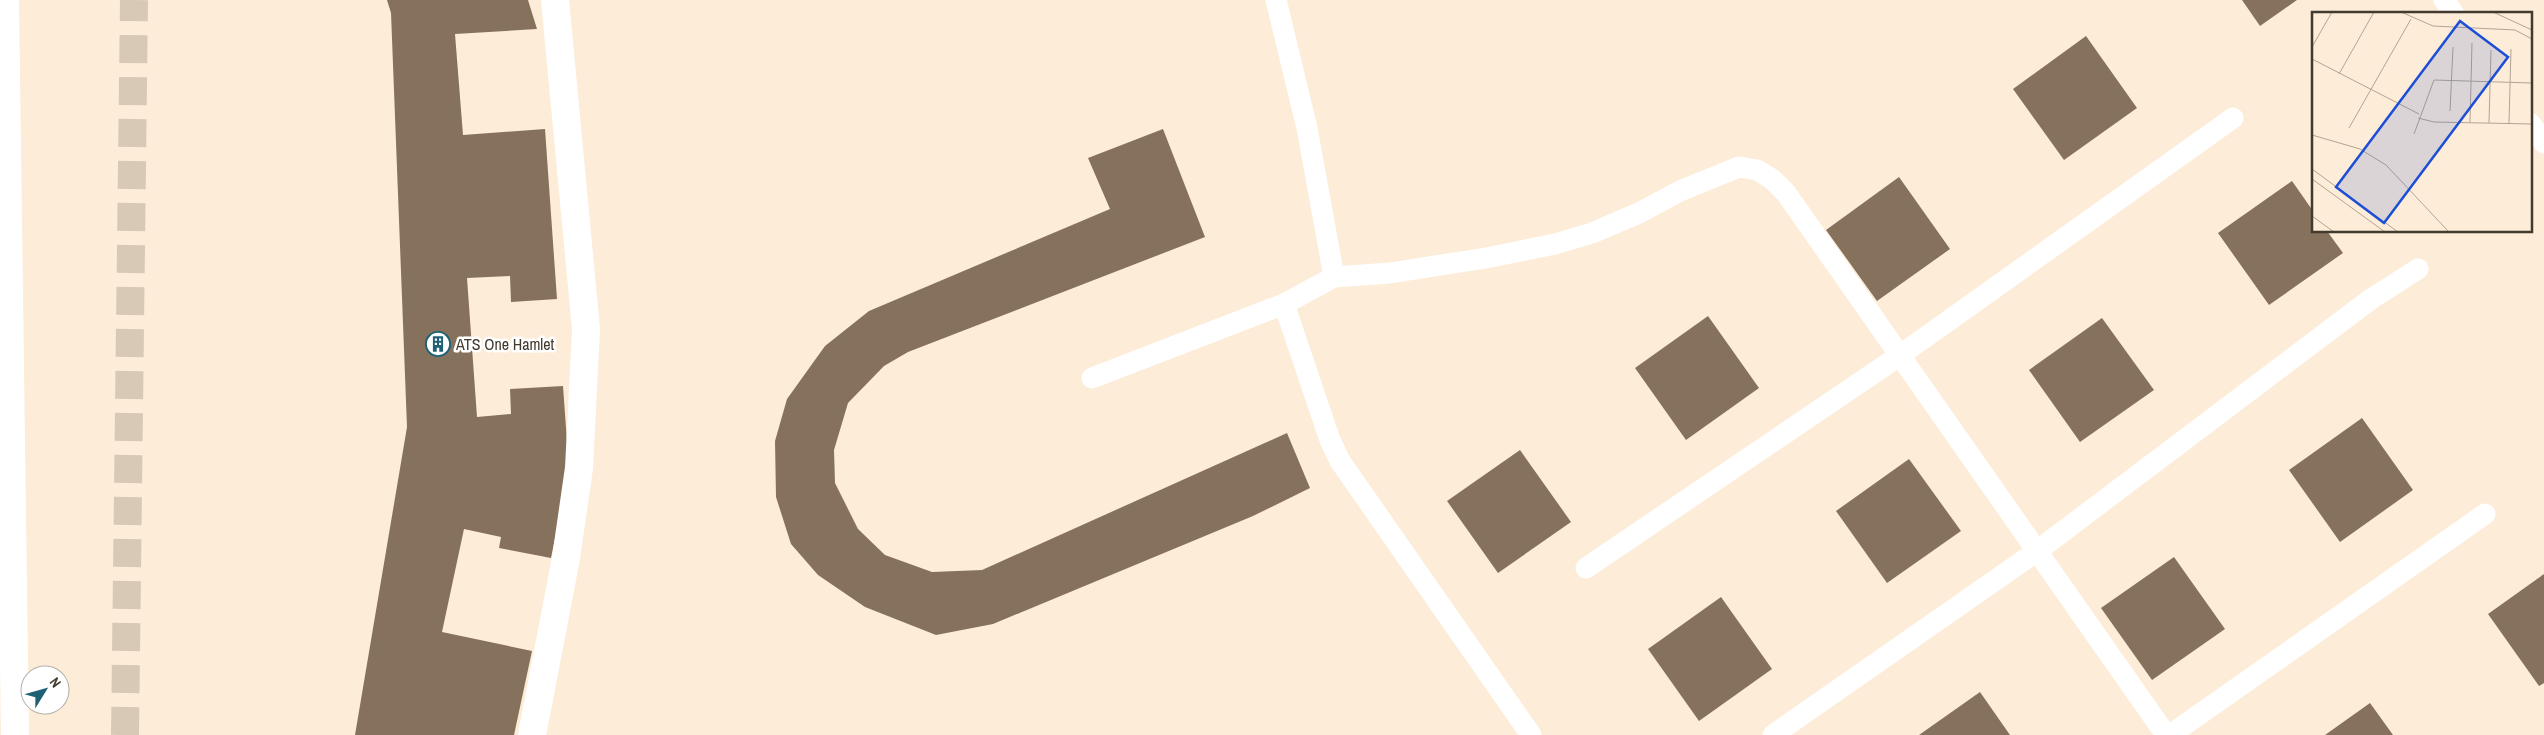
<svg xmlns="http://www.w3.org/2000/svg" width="2544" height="735" font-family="'Archivo Narrow',sans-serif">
  <rect width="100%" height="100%" fill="#fdecd8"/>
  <g fill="#86725c">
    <polygon points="387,0 528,0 537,29 455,34 463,135 545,129 557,299 511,302 510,276 467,278 477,417 511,414 510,389 563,386 569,470 551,558 499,548 501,537 464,529 442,632 532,651 514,735 355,735 407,427 391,13"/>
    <polygon points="2242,0 2297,0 2260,26"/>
    <polygon points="2086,36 2137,108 2064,160 2013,89"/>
    <polygon points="1163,129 1205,237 908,352 884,366 848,403 834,450 835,483 858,529 885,555 932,572 982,570 1287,433 1310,488 1253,516 993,624 936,635 865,607 818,575 791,544 776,497 775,441 787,399 825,346 869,311 1110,209 1088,158"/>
    <polygon points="1899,177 1950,249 1877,301 1826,230"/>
    <polygon points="2292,181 2313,211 2313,231 2327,231 2343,253 2269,305 2218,233"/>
    <polygon points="1708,316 1759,388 1686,440 1635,368"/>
    <polygon points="2102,318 2154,390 2080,442 2029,370"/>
    <polygon points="2362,418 2413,490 2340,542 2289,470"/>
    <polygon points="1520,450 1571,522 1498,573 1447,501"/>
    <polygon points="1909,459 1961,531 1887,583 1836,511"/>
    <polygon points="2174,557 2225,629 2152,680 2101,608"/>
    <polygon points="2544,574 2544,683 2539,686 2488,614"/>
    <polygon points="1721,597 1772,669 1699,721 1648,649"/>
    <polygon points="1980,692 2010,735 1919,735"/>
    <polygon points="2370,703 2393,735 2325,735"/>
  </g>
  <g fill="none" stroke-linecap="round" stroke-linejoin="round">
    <polyline stroke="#d8c8b6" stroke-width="28" stroke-dasharray="28 14" stroke-linecap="butt" points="125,735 134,0"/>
    <g stroke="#fff" stroke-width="21">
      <polyline points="1276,0 1307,128 1334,277"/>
      <polyline points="2444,0 2454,14"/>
      <polyline points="2530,123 2544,143"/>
      <polyline points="1284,304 1330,440 1340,461 1531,735"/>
      <polyline points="1092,378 1284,304 1334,277 1390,273 1486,258 1555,244 1592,233 1639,213 1680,191 1739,167 1757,170 1772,179 1786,193 2166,735"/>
      <polyline points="1586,568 1899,356 2233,118"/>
      <polyline points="1773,735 2037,551 2371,299 2418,269"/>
      <polyline points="2170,735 2485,514"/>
    </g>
    <polyline stroke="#fff" stroke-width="28" points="532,735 566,558 579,468 586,329 555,0"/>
    <polyline stroke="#fff" stroke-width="28" points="5,0 15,735"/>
  </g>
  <defs>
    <symbol id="building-ring" viewBox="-11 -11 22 22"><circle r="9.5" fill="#fff" stroke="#1e6174" stroke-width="1.5"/><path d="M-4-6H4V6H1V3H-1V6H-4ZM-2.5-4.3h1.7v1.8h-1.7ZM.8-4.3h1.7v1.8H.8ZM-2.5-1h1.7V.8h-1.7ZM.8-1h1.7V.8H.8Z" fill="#1e6174"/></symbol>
  </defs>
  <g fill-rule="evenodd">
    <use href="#building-ring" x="424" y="330" width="28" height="28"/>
  </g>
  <g text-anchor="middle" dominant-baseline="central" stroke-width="5" stroke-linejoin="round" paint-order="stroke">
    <g font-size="16" fill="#42392f" stroke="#fff" text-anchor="start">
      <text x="456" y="344">ATS One Hamlet</text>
    </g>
  </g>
  <g transform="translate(2312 12)">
    <rect width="220" height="220" fill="#fdecd8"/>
    <path fill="none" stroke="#b2a494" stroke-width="1" d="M89,0L121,14L203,18L220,27M181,0L220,18M0,35L20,0M0,47L107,102M27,62L62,0M138,99L141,35M106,106L122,110L220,112M158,110L160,31M177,111L179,38M197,111L199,37M37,116L99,7M102,122L122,68L220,71M0,123L48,137L74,153L137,220M0,157L86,220M0,167L73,220M0,204L22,220"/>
    <path fill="#1d4ed8" fill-opacity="0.15" stroke="#1d4ed8" stroke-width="2.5" d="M148,9L196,45L72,211L24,175Z"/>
    <rect width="220" height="220" fill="none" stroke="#42392f" stroke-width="2.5"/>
  </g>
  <g transform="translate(45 690) rotate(53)"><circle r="24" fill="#ffffff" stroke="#b3b0ac"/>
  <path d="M0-4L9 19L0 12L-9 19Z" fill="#1e6174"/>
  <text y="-8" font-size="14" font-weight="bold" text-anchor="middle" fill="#42392f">N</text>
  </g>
</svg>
